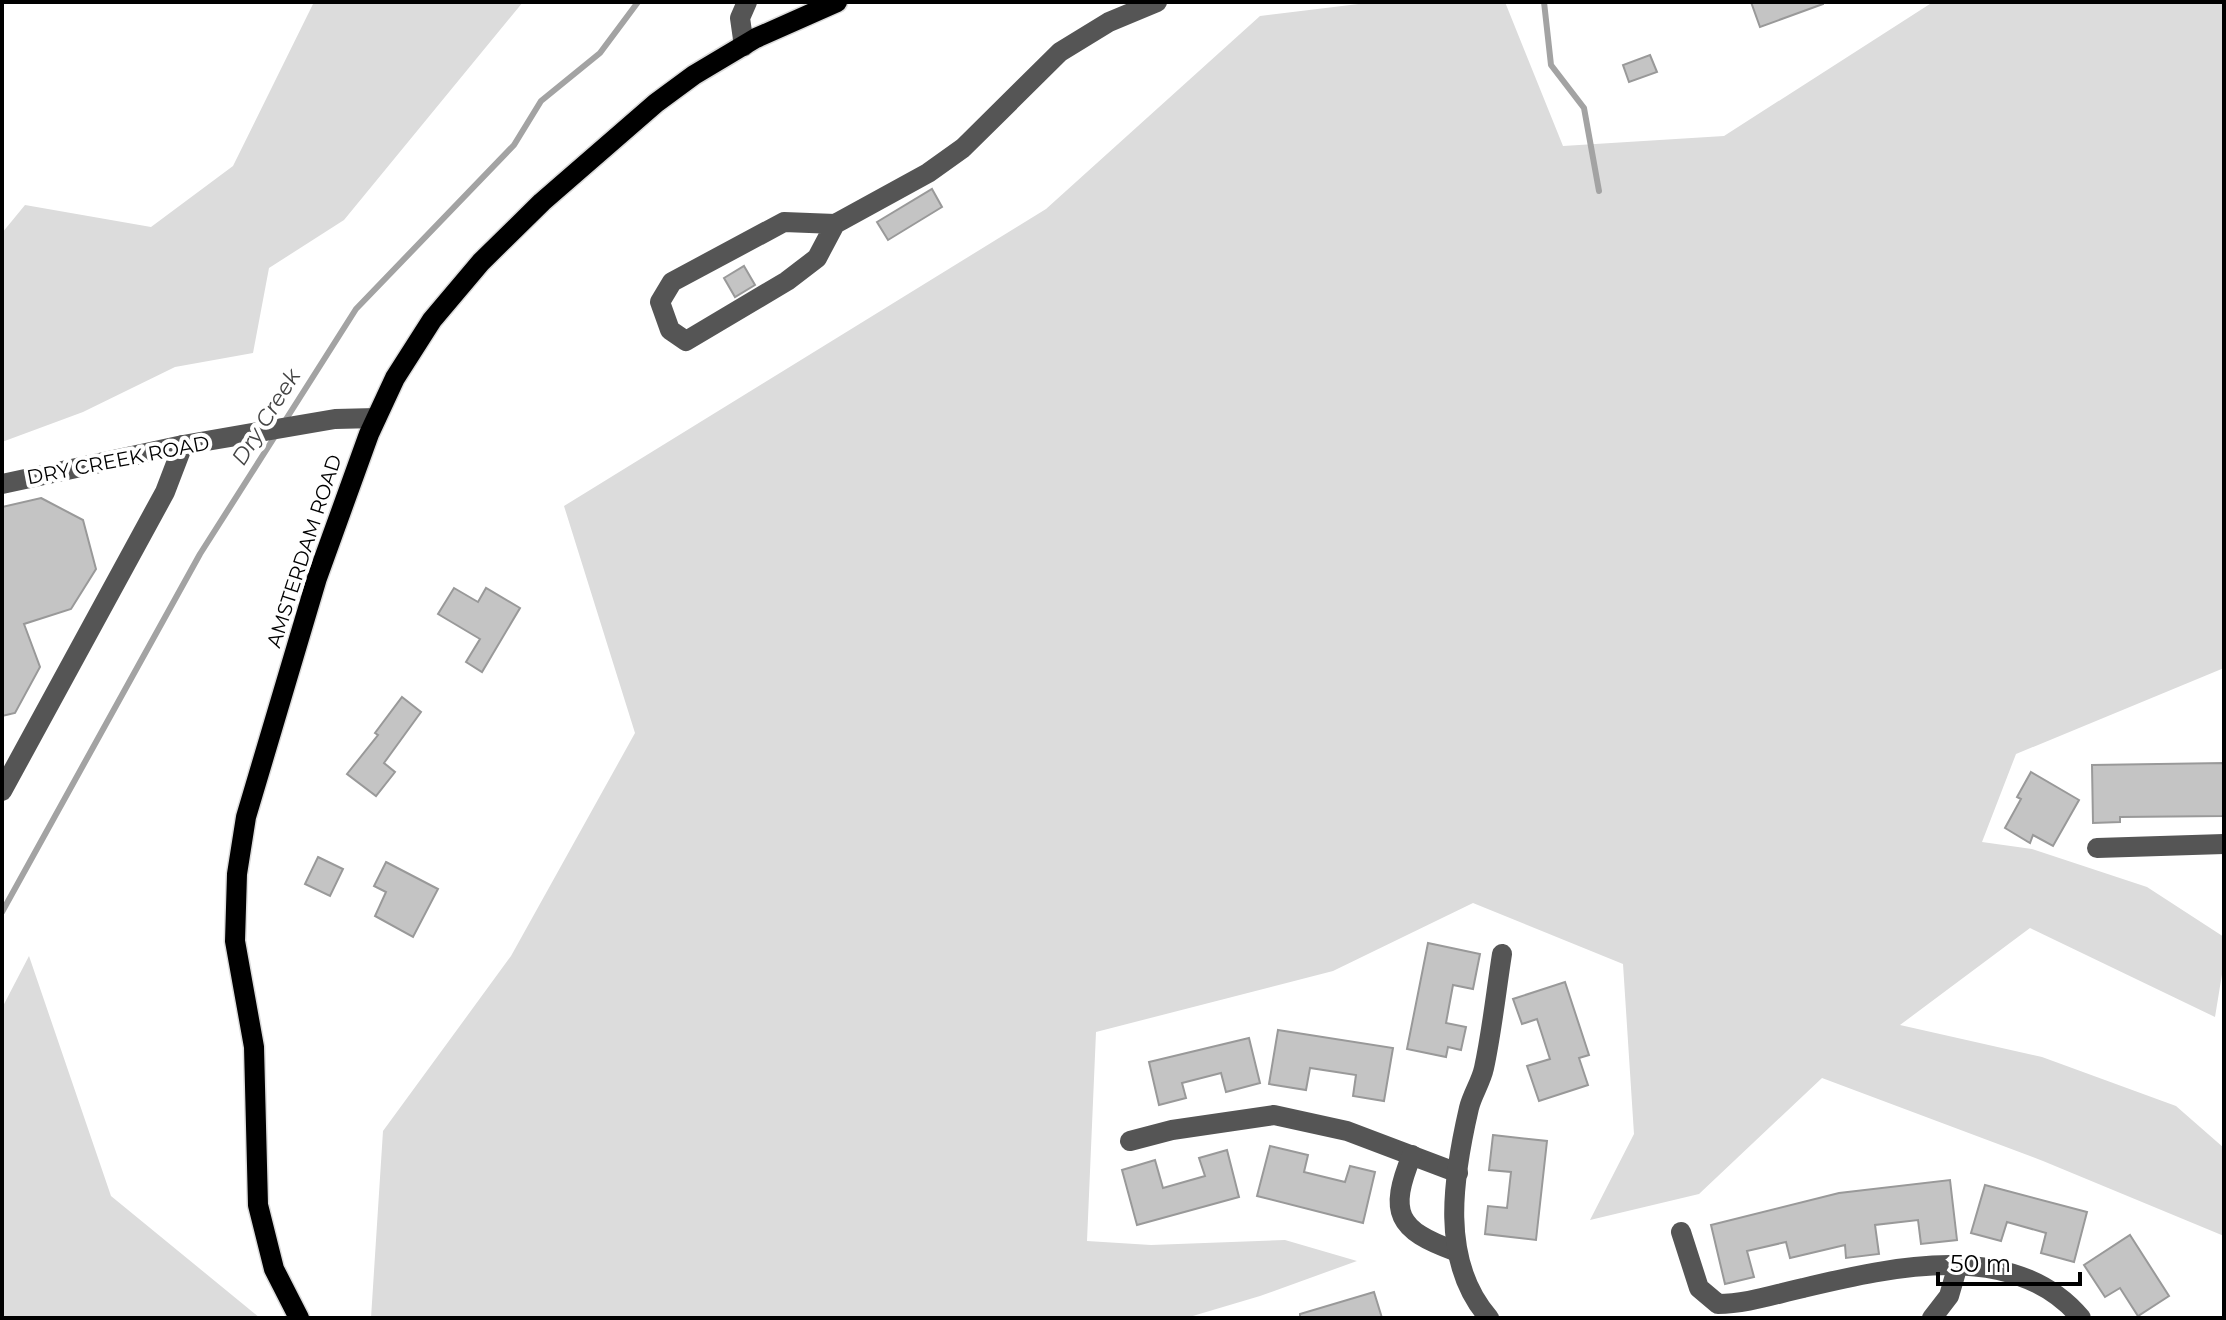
<svg xmlns="http://www.w3.org/2000/svg" width="2226" height="1320" font-family="Montserrat,sans-serif">
  <rect width="100%" height="100%" fill="#fff"/>
  <g fill="#dcdcdc">
    <polygon points="314,2 523,2 344,220 269,268 253,353 175,367 83,412 2,442 2,233 25,205 151,227 233,166"/>
    <polygon points="1375,2 1505,2 1563,146 1724,136 1933,2 2224,2 2224,668 2016,754 1982,842 2032,849 2147,887 2224,937 2224,962 2215,1017 2030,928 1900,1025 2042,1057 2176,1106 2224,1148 2224,1236 2043,1161 1822,1078 1699,1194 1590,1220 1634,1134 1623,964 1473,903 1333,971 1096,1032 1087,1241 1151,1245 1285,1240 1357,1261 1260,1296 1186,1318 371,1318 383,1131 511,956 635,733 564,506 1046,209 1260,16"/>
    <polygon points="29,956 111,1196 260,1318 2,1318 2,1008"/>
  </g>
  <g fill="none" stroke-linecap="round" stroke-linejoin="round">
    <g stroke="#a3a3a3" stroke-width="6">
      <polyline points="1544,2 1551,65 1584,108 1599,191"/>
      <polyline points="283,424 356,309 514,145 541,101 600,53 638,2"/>
      <polyline points="2,912 200,554 277,433"/>
    </g>
  </g>
  <g fill="#c4c4c4" stroke="#999" stroke-width="2">
    <polygon points="1751,2 1823,2 1823,4 1760,27"/>
    <polygon points="1650,55 1657,72 1629,82 1623,65"/>
    <polygon points="932,189 942,207 888,240 877,222"/>
    <polygon points="744,266 755,285 735,297 724,278"/>
    <polygon points="41,498 83,520 96,569 71,609 24,624 40,667 15,713 2,716 2,507"/>
    <polygon points="454,588 478,602 486,588 520,608 482,672 466,662 480,639 438,614"/>
    <polygon points="402,697 421,712 384,763 395,772 376,796 347,774 378,735 375,733"/>
    <polygon points="2224,763 2224,816 2120,817 2120,822 2093,823 2092,765"/>
    <polygon points="2031,772 2079,800 2053,846 2033,835 2030,843 2005,828 2021,799 2017,797"/>
    <polygon points="318,857 343,869 330,896 305,884"/>
    <polygon points="386,862 438,889 413,937 375,916 386,892 374,886"/>
    <polygon points="1428,943 1480,954 1473,989 1453,985 1446,1023 1466,1027 1461,1050 1448,1047 1446,1057 1407,1049"/>
    <polygon points="1565,982 1589,1055 1579,1058 1588,1085 1539,1101 1527,1066 1550,1059 1537,1019 1522,1024 1513,999"/>
    <polygon points="1278,1030 1393,1048 1384,1101 1353,1096 1356,1075 1310,1068 1306,1090 1269,1084"/>
    <polygon points="1249,1038 1260,1083 1226,1092 1221,1073 1182,1083 1186,1098 1159,1105 1149,1062"/>
    <polygon points="1493,1135 1547,1141 1536,1240 1485,1234 1488,1206 1507,1208 1511,1172 1489,1170"/>
    <polygon points="1270,1146 1308,1155 1304,1172 1345,1182 1350,1166 1375,1172 1363,1223 1257,1196"/>
    <polygon points="1227,1150 1239,1197 1137,1225 1122,1170 1155,1160 1163,1188 1205,1176 1199,1158"/>
    <polygon points="1950,1180 1957,1240 1921,1244 1918,1220 1875,1225 1879,1254 1846,1258 1845,1245 1790,1258 1786,1242 1747,1251 1754,1277 1725,1284 1711,1225 1839,1193"/>
    <polygon points="1985,1185 2087,1212 2074,1262 2041,1253 2046,1233 2007,1222 2001,1241 1971,1233"/>
    <polygon points="2130,1235 2169,1296 2138,1316 2120,1288 2105,1297 2084,1265"/>
    <polygon points="1374,1292 1382,1318 1300,1318 1300,1314"/>
  </g>
  <g fill="none" stroke-linecap="round" stroke-linejoin="round">
    <defs>
      <polyline id="major" points="299,1318 274,1269 258,1205 254,1047 235,941 237,874 246,817 317,578 369,434 395,378 432,320 481,262 542,202 656,103 694,75 756,38 837,2"/>
    </defs>
    <use href="#major" stroke="#dbdbdb" stroke-width="23"/>
    <g stroke="#555" stroke-width="20">
      <polyline points="744,46 740,18 747,2"/>
      <polyline points="835,224 817,258 787,281 686,341 670,330 660,302 672,282 784,222 835,224 928,173 963,148 1060,52 1109,22 1157,2"/>
      <polyline points="2,484 183,445 335,419 376,418"/>
      <polyline points="2,791 165,492 183,445"/>
      <polyline points="2097,848 2224,844"/>
      <polyline points="1130,1141 1172,1130 1274,1115 1347,1131 1458,1173"/>
      <path d="M1412,1155C1388,1213 1397,1230 1455,1251"/>
      <path d="M1681,1232L1699,1288L1718,1304C1747,1304 1775,1294 1803,1288C1892,1267 2014,1238 2081,1318"/>
      <path d="M1489,1318C1439,1261 1453,1177 1469,1108C1472,1095 1481,1082 1484,1068C1492,1031 1496,992 1502,954"/>
      <polyline points="1932,1318 1949,1296 1958,1265"/>
    </g>
    <use href="#major" stroke="#000" stroke-width="20"/>
  </g>
  <g text-anchor="middle" dominant-baseline="central" stroke-width="8" stroke-linejoin="round" paint-order="stroke">
    <g font-size="20" fill="#000" stroke="#fff">
      <text transform="translate(118 460) rotate(-11)">DRY CREEK ROAD</text>
      <text transform="translate(304 551) rotate(-72)">AMSTERDAM ROAD</text>
    </g>
    <g font-size="22" font-style="italic" fill="#444" stroke="#fff">
      <text transform="translate(266 417) rotate(-58)">Dry Creek</text>
    </g>
  </g>
  <rect width="2226" height="1320" fill="none" stroke="#000000" stroke-width="8"/>
  <path d="M1938 1272v12h142v-12" fill="none" stroke="#000000" stroke-width="4"/>
  <text x="1950" y="1272" font-size="24" fill="#000000" stroke="#ffffff" stroke-width="6" paint-order="stroke">50 m</text>
</svg>
